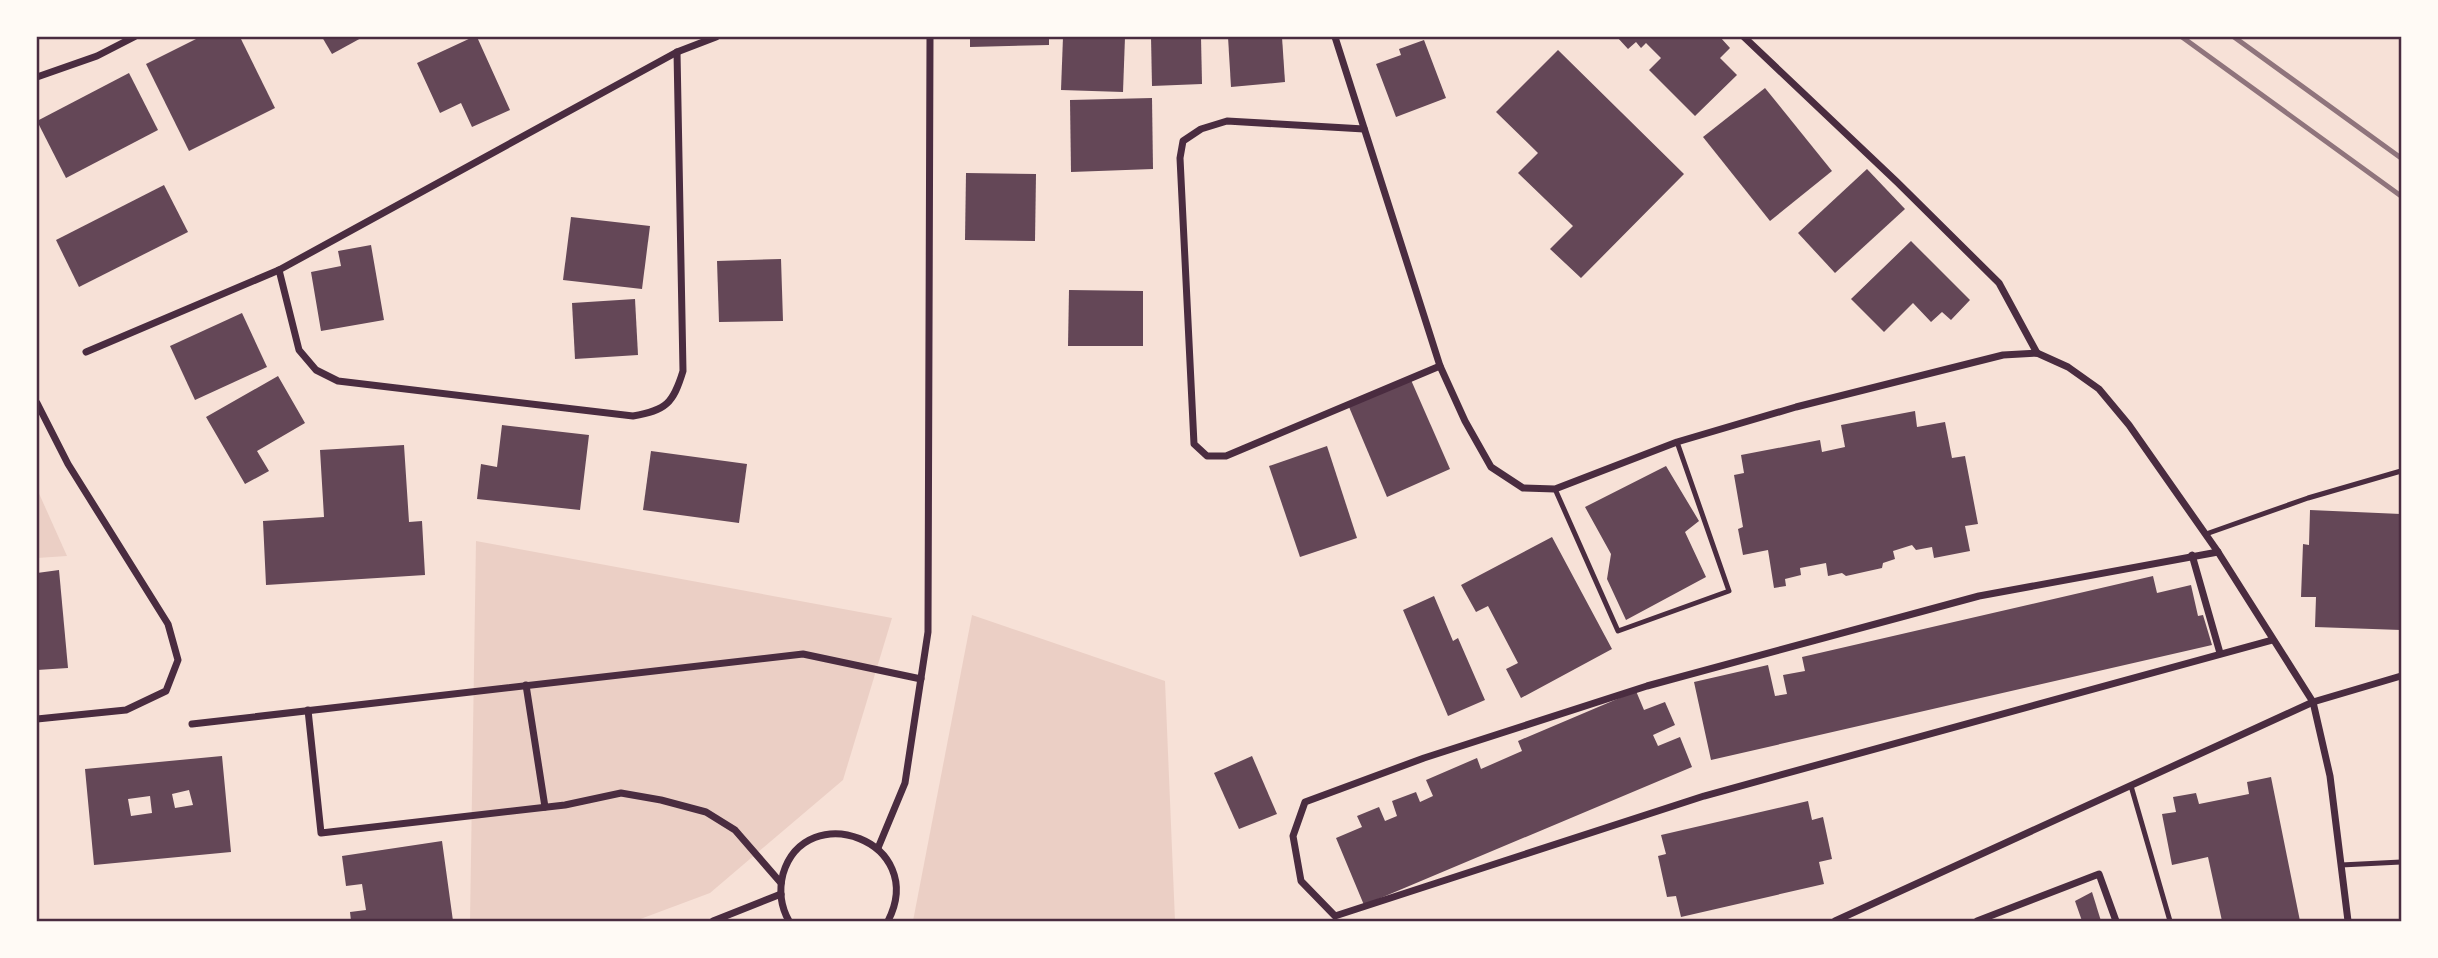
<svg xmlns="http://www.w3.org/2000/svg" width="2438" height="958" font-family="Jost,sans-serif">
  <rect width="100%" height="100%" fill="#f7e1d7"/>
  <g fill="#ebcfc5">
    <polygon points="37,489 67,556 37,558"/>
    <polygon points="476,541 892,618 843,780 710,893 635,921 470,921"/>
    <polygon points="972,615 1165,681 1175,921 913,921"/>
  </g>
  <g fill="#644757" fill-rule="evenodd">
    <polygon points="200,37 240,37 275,108 189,151 146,64"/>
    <polygon points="322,37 363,37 332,54"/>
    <polygon points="473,37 477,37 510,110 472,127 461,103 440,113 417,63"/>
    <polygon points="970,37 1049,37 1049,45 970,47"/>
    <polygon points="1063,37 1125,37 1123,92 1061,90"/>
    <polygon points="1151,37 1201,37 1202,84 1152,86"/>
    <polygon points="1228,37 1282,37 1285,82 1231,87"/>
    <polygon points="1617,37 1720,37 1730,48 1720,58 1737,75 1695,116 1649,70 1661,58 1646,43 1641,48 1636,42 1628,49"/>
    <polygon points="1424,40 1446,98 1396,117 1376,64 1401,55 1399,49"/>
    <polygon points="1558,50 1684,174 1581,278 1550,249 1573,226 1518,173 1538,153 1496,112"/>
    <polygon points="129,73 158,130 66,178 37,121"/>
    <polygon points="1765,88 1832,171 1770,221 1703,137"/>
    <polygon points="1152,98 1153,169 1071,172 1070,100"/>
    <polygon points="1867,169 1905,209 1835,273 1798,233"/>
    <polygon points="966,173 1036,174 1035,241 965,240"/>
    <polygon points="164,185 188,232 79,287 56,240"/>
    <polygon points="571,217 650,226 642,289 563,280"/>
    <polygon points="1911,241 1970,300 1951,320 1942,312 1931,322 1913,303 1884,332 1851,299"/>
    <polygon points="371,245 384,320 321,331 311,272 341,266 338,251"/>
    <polygon points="781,259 783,321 719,322 717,261"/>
    <polygon points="1069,290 1143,291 1143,346 1068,346"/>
    <polygon points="635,299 638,355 575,359 572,303"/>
    <polygon points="242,313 267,367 195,400 170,346"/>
    <polygon points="278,376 305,423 257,451 269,471 245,484 206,417"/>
    <polygon points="1411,380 1450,469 1387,497 1349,407"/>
    <polygon points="1915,411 1917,427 1945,422 1952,458 1965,456 1978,524 1965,526 1970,551 1934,558 1932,547 1916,550 1912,545 1893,551 1895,559 1883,563 1882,568 1846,576 1842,573 1828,576 1826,563 1800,568 1801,575 1785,579 1786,586 1774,588 1768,550 1743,555 1738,529 1743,527 1734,475 1744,473 1741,455 1820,440 1822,452 1845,447 1841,425"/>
    <polygon points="502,425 589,435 580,510 477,499 481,464 497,467"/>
    <polygon points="404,445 409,522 422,521 425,575 266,585 263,521 324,517 320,450"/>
    <polygon points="1327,446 1357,538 1300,557 1269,466"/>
    <polygon points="651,451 747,464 739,523 643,510"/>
    <polygon points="1666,466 1699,521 1685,532 1706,577 1626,620 1607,579 1611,554 1585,507"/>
    <polygon points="2310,510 2401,514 2401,630 2315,627 2316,597 2301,597 2303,544 2309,545"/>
    <polygon points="1552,537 1612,649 1521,698 1506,669 1518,663 1488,606 1476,612 1461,585"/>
    <polygon points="59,570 68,668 37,670 37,573"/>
    <polygon points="2153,576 2157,593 2191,585 2198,616 2203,615 2212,645 1711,760 1694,682 1768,665 1775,696 1787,694 1783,675 1805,671 1802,657"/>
    <polygon points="1434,596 1453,641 1458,638 1485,700 1448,716 1403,610"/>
    <polygon points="1636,691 1644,710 1665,702 1675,725 1653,735 1658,746 1680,737 1692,767 1364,905 1336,838 1362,827 1357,816 1379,807 1385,821 1397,816 1392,801 1416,792 1420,802 1433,796 1426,780 1477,758 1481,769 1522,751 1518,741"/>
    <path d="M222,756L231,852L94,865L85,769ZM189,790L193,805L175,808L172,794ZM150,796L152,813L131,816L128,799Z"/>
    <polygon points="1252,756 1277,814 1239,829 1214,773"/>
    <polygon points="2271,777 2300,921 2222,921 2208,857 2172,865 2162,814 2176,812 2173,797 2196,793 2199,804 2249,794 2247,782"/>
    <polygon points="1808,801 1812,820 1823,817 1832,859 1819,862 1824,884 1681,917 1676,896 1667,897 1658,856 1666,854 1661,835"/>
    <polygon points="442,841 453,921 351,921 350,912 366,910 362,884 346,886 342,856"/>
    <polygon points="2092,892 2101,921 2082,921 2075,901"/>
  </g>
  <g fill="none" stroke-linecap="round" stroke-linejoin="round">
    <g stroke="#4a2c40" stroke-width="5">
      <polyline points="1555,489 1618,631 1729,591 1677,442"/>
      <polyline points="2206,534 2308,498 2401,471"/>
      <polyline points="2131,786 2170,921"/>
      <polyline points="2341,865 2401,862"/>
    </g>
    <g stroke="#4a2c40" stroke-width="7">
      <polyline points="1335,37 1440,366 1465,421 1491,467 1523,488 1555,489 1677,442 1796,407 2003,355 2037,353 2068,367 2099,389 2129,425 2218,552 2313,702 2330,776 2348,921"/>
      <polyline points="1744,37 1897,182 1999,283 2037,353"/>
      <polyline points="37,77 97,56 134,37"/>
      <polyline points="1364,129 1227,121 1201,129 1183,141 1180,158 1194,444 1207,456 1226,456 1440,366"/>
      <path d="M279,270L299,350L316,370L338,381L633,416C666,410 673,404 683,371L677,52"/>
      <polyline points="86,352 279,270 677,52 716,37"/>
      <polyline points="37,403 68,464 168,624 178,660 166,691 126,710 37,719"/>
      <polyline points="2218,552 1979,596 1647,686 1424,758 1305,802 1293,836 1301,881 1335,916 1704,796 2272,640"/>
      <polyline points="2192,555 2220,653"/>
      <polyline points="526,685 545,807"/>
      <polyline points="308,710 321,833 565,805 621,793 661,800 706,812 735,830 781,883"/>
      <polyline points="192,724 803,654 921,679"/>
      <polyline points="878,848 905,783 928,632 930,37"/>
      <polyline points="713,921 781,894"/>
      <path d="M789,921C781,907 779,890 783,874C806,797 929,841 888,921"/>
      <polyline points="1835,921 2313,702 2401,676"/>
      <polyline points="1977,921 2099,874 2116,921"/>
    </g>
    <g stroke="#8f747c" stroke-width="5">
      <polyline points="2182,37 2401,196"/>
      <polyline points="2234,37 2401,158"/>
    </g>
  </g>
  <rect width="2438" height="958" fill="none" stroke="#fffaf5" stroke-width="77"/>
  <rect x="38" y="38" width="2362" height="882" fill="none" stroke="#4a2c40" stroke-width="2.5"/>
</svg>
